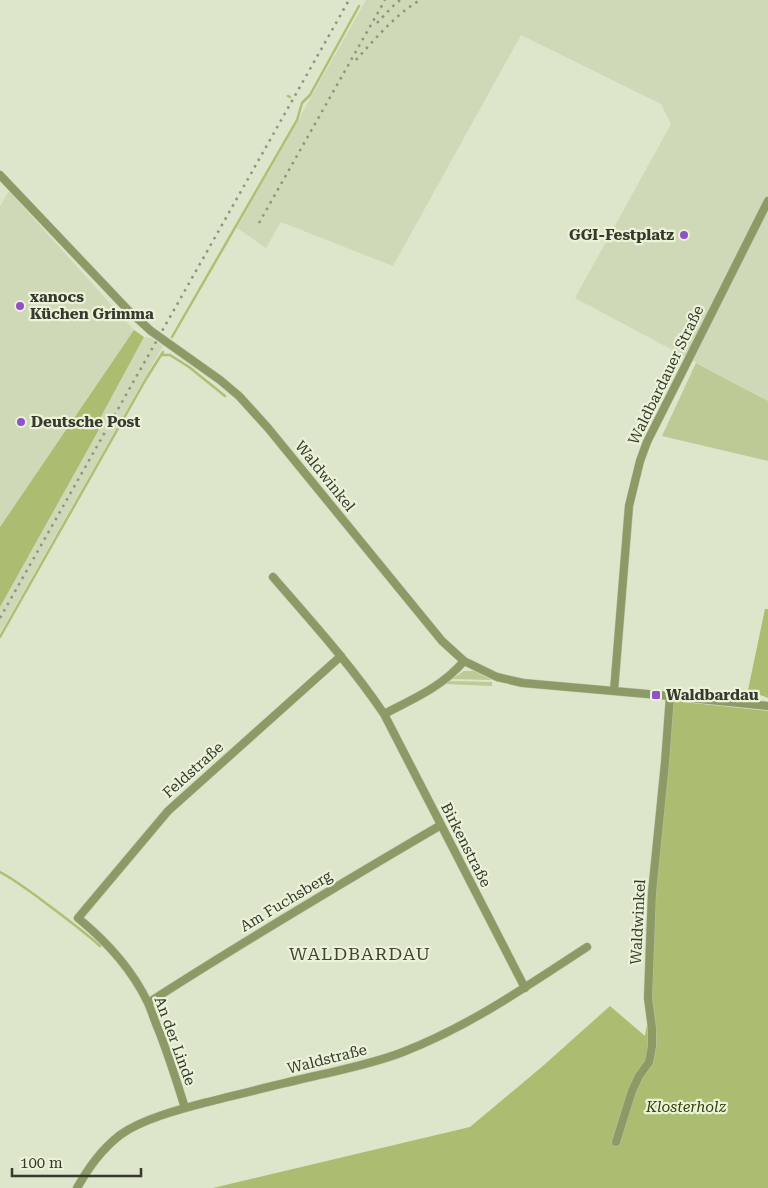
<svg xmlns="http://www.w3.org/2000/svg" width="768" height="1188" font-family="'Roboto Serif',serif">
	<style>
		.built { fill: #cfd9b7 }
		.green { fill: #bcca95 }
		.forest { fill: #aabd71 }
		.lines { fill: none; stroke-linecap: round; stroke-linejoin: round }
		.stream { stroke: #adc074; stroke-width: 2.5 }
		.street-casing { stroke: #bcc3ab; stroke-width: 9 }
		.street { stroke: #8c9a66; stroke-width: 8 }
		.rail { stroke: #8e9480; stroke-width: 2.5; stroke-dasharray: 2.5 5; stroke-linecap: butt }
		.poi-dot { fill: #8f52c8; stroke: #eaf2d7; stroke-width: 2 }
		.labels { text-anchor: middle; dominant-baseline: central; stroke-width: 4.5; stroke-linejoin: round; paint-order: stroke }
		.poi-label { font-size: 15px; font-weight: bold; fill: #36392e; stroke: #eaf2d7; text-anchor: start }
		.street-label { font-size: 15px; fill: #36392e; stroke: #eaf2d7 }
		.park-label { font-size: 15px; font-style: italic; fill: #364105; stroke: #eaf2d7 }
		.quarter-label { font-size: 18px; letter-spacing: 1px; fill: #3f452e; stroke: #eaf2d7 }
	</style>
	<rect width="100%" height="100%" fill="#dde5ca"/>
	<path class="built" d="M 366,0 L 768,0 L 768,401 L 575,298 L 671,124 L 661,104 L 521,35 L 393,266 L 281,222 L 266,248 L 237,228 Z
		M 9,191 L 134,330 L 0,527 L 0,206 Z
		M 144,337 L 151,338 L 163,346 L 159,353 L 0,633 L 0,607 L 101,426 L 97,422 Z"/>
	<path class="green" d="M 696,363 L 768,401 L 768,461 L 662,436 Z
		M 464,671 L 474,671 L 492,680 L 452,679 Z
		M 449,681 L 492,682 L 492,686 L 446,684 Z"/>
	<path class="forest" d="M 134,330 L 144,337 L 98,422 L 101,426 L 0,607 L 0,527 Z
		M 765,609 L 768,609 L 768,698 L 748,690 Z
		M 673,701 L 768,711 L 768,1188 L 213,1188 L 470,1127 L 544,1065 L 610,1006 L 645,1036 L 651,1001 L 650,948 Z"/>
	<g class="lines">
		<path class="stream" d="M 288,96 L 290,97
			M 172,337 L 297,120 L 302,103 L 310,95 L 359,6
			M 161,355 L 170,355 L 189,367 L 225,396
			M 0,637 L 146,379 L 163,352
			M 0,872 C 14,879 26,889 39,898 C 60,914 81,929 100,946"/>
		<g class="street-casing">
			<path id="street" d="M 0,175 L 128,310 L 151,331 L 220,380 L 239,396 L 268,428 L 442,641 L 464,661 L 497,677 L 523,683 L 670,696 L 768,706
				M 273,577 C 312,622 351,665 384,714 L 525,988
				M 614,691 L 629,506 L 640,461 L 647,442 L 768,201
				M 384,714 C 413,699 442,687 464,661
				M 148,1003 C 244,941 342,883 441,825
				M 185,1108 C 177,1082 169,1057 159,1031 C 155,1022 152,1012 148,1003 C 132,969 106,941 78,918 L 168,811 L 341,656
				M 616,1142 L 632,1091 L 639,1076 L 649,1062 L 652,1046 L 652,1028 L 648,998 L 652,893 L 665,763 L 670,696
				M 77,1188 C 89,1167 101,1150 120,1135 C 142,1119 181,1109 208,1102 C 244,1093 279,1084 315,1076 C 345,1069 375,1063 403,1052 C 470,1026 527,986 587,947"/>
		</g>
		<use href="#street" class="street"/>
		<path class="rail" d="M 377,23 L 392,7 L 400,0
			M 356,60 C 376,38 395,15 420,0
			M 259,223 L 385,0
			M 0,618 L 349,0"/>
	</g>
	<g class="poi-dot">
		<circle cx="684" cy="235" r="5"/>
		<circle cx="20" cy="306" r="5"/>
		<circle cx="21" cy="422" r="5"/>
		<rect x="651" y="690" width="10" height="10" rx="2.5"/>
	</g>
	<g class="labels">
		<g class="poi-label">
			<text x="674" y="235" text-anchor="end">GGI-Festplatz</text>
			<text x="30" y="297">xanocs<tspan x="30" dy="17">Küchen Grimma</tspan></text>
			<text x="31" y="422">Deutsche Post</text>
			<text x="666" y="695">Waldbardau</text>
		</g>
		<g class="street-label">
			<text transform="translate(666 375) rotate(-64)">Waldbardauer Straße</text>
			<text transform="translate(325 476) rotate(51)">Waldwinkel</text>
			<text transform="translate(193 770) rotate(-42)">Feldstraße</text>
			<text transform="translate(466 845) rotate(63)">Birkenstraße</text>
			<text transform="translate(286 901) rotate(-31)">Am Fuchsberg</text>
			<text transform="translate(638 922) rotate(-87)">Waldwinkel</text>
			<text transform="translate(175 1041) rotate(70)">An der Linde</text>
			<text transform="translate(327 1059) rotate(-14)">Waldstraße</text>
		</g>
		<g class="park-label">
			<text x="686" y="1107">Klosterholz</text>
		</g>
		<g class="quarter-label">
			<text x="360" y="953">WALDBARDAU</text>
		</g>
	</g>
	<path d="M12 1168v8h129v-8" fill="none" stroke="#36392e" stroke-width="2.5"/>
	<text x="20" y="1168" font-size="15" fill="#36392e" stroke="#eaf2d7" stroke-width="4" paint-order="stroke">100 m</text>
</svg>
